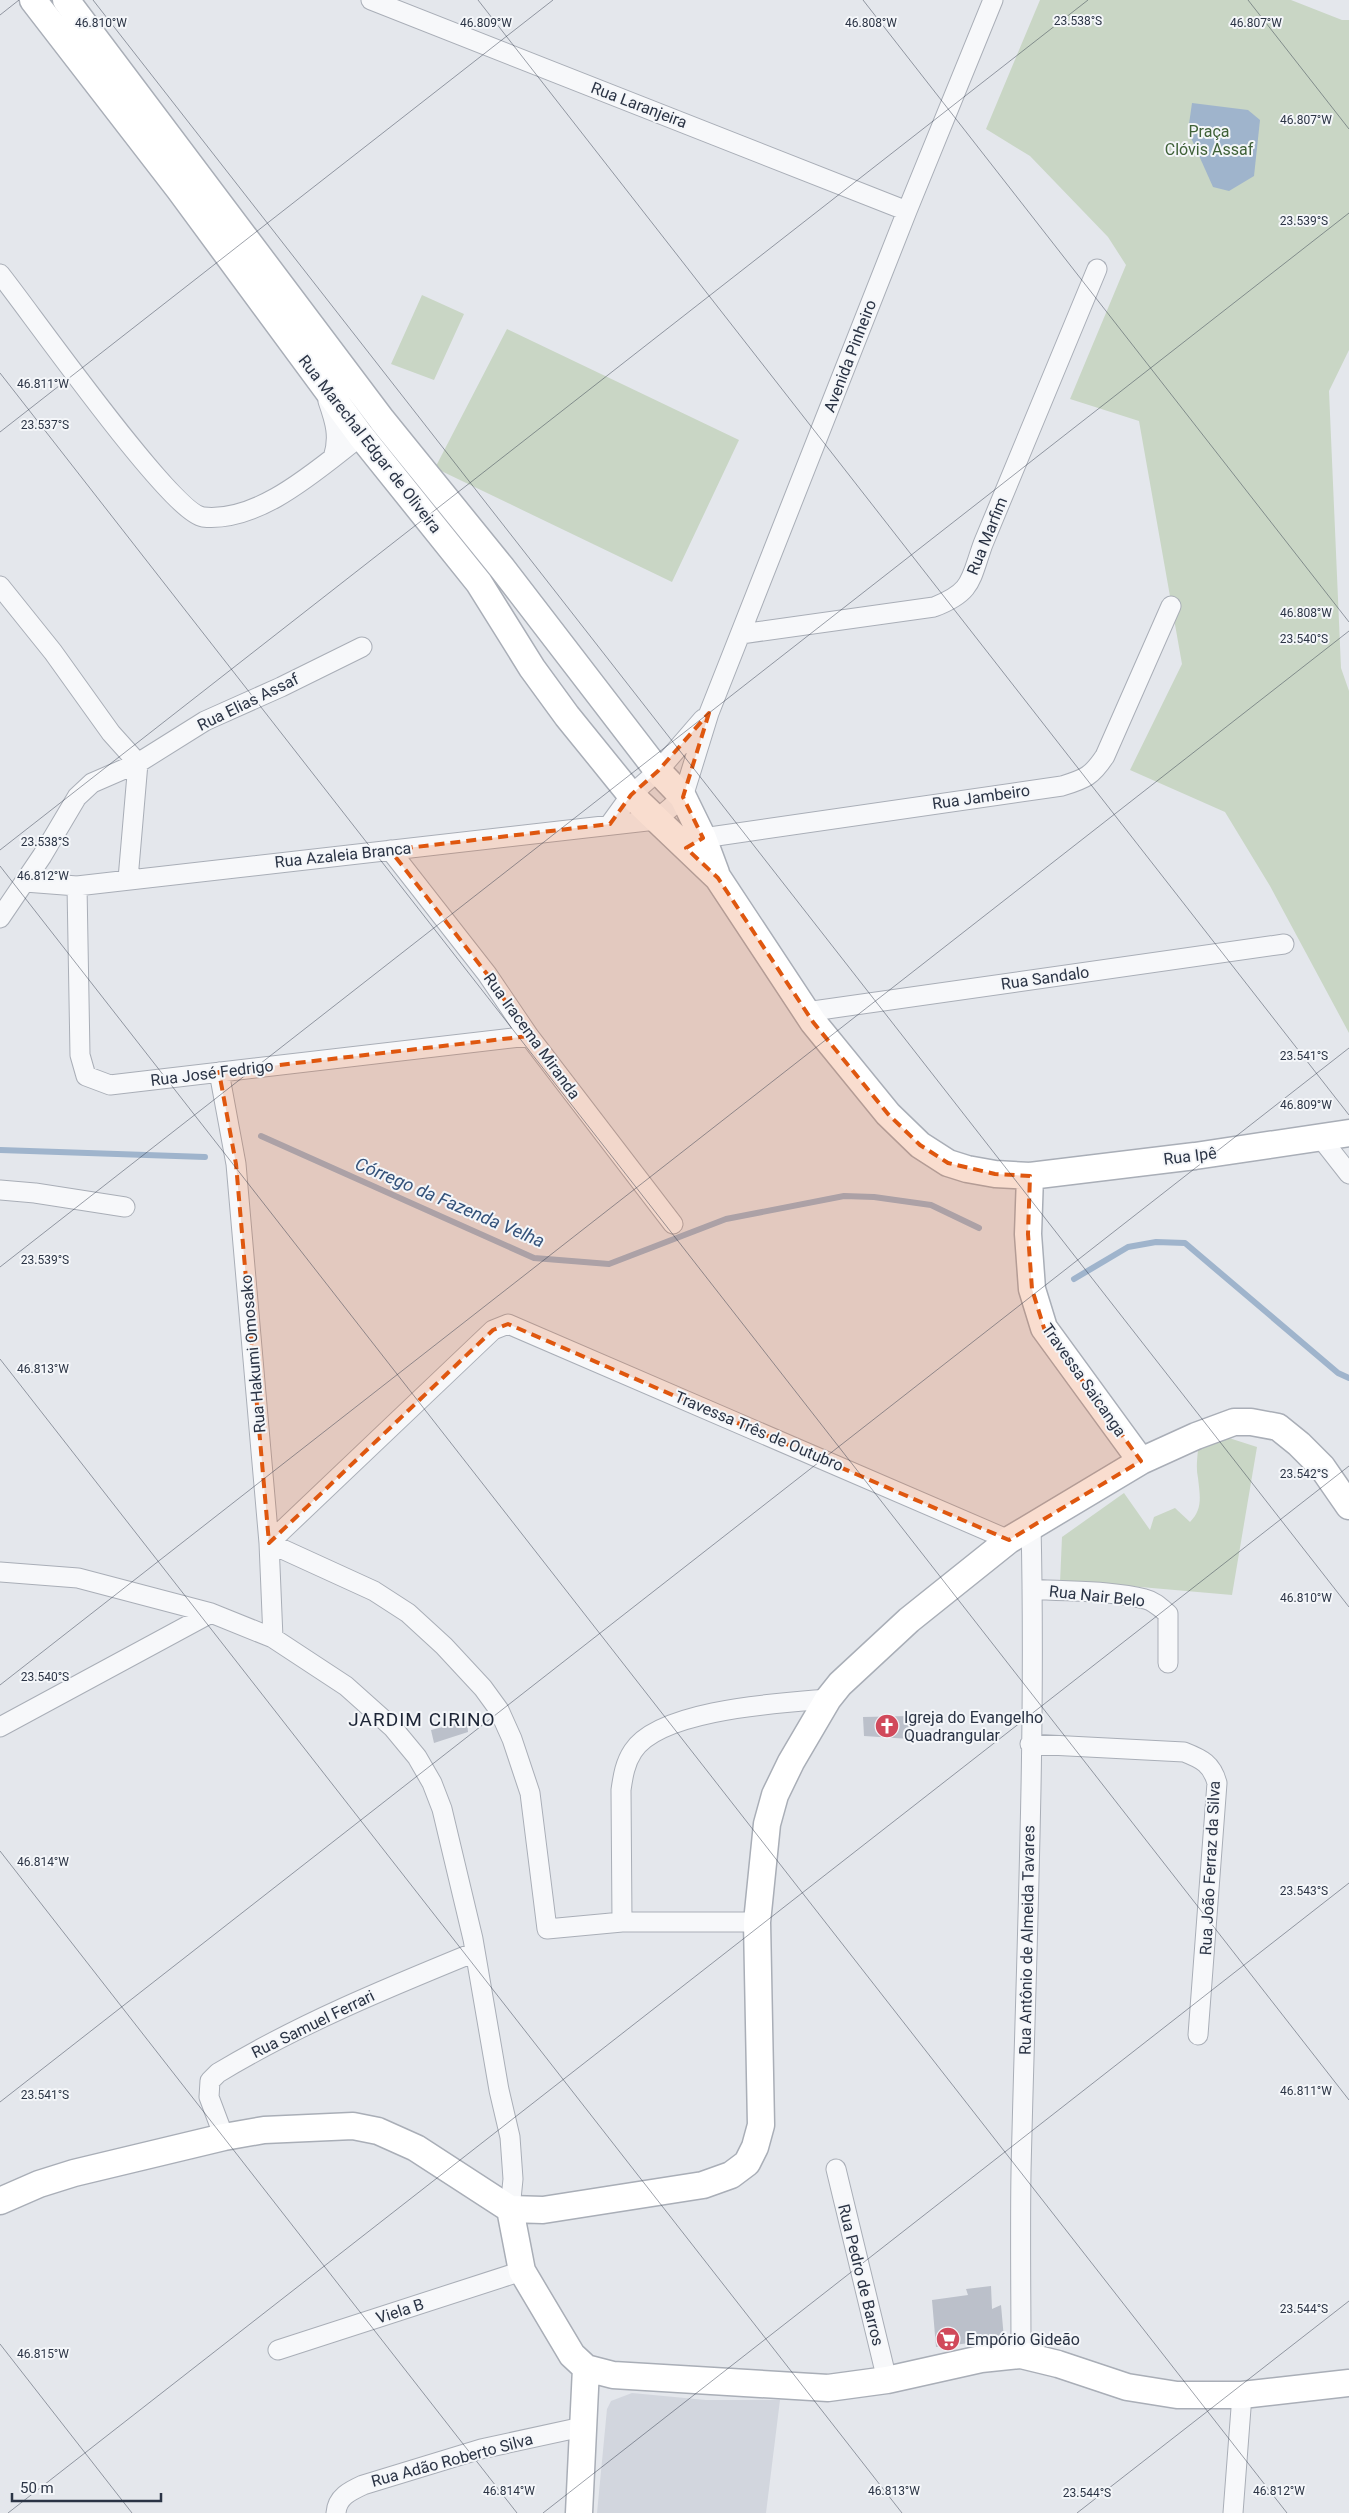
<svg xmlns="http://www.w3.org/2000/svg" width="1349" height="2513" font-family="Roboto,sans-serif">
	<style>
		.built { fill: #d2d6de }
		.green { fill: #c9d6c5 }
		.water { fill: #9fb4cc }
		.lines { fill: none; stroke-linecap: round; stroke-linejoin: round }
		.stream { stroke: #9fb4cc; stroke-width: 6 }
		.building { fill: #bbc0ca }
		.street-casing { stroke: #a9aeb7; stroke-width: 21 }
		.secondary-casing { stroke: #a9aeb7; stroke-width: 29 }
		.street { stroke: #f7f8fa; stroke-width: 19 }
		.secondary { stroke: #fff; stroke-width: 26 }
		.marked { fill: #df570f; fill-opacity: 0.2; stroke: #df570f; stroke-width: 4; stroke-dasharray: 10 6; stroke-linejoin: round }
		.ticks { fill: none; stroke: #2b3445; stroke-width: 1; stroke-opacity: 0.45 }
		.labels { text-anchor: middle; dominant-baseline: central; stroke-width: 4; stroke-linejoin: round; paint-order: stroke }
		.street-label { font-size: 16px; fill: #2b3445; stroke: #f4f6f9 }
		.park-label { font-size: 16px; fill: #3f6138; stroke: #f4f6f9 }
		.poi-label { font-size: 16px; fill: #2b3445; stroke: #f4f6f9; text-anchor: start }
		.water-label { font-size: 18px; font-style: italic; fill: #34527a; stroke: #f4f6f9 }
		.quarter-label { font-size: 19px; letter-spacing: 1px; fill: #1d2536; stroke: #f4f6f9 }
		.ticks-label { font-size: 12px; text-anchor: middle; fill: #2b3445; stroke: #f4f6f9; stroke-width: 4; stroke-linejoin: round; paint-order: stroke }
	</style>
	<rect width="100%" height="100%" fill="#e4e7ec"/>
	<path class="built" d="M 632,2393 L 706,2400 L 780,2400 L 766,2513 L 597,2513 L 607,2409 L 611,2401 Z"/>
	<path class="green" d="M 1040,0 L 1291,0 L 1342,20 L 1349,20 L 1349,350 L 1329,391 L 1341,668 L 1349,691 L 1349,1033 L 1270,886 L 1225,812 L 1130,770 L 1182,664 L 1139,421 L 1070,399 L 1126,265 L 1108,237 L 1030,156 L 986,129 Z
		M 422,295 L 464,314 L 434,380 L 391,364 Z
		M 507,329 L 739,440 L 672,582 L 435,468 Z
		M 1229,1438 L 1257,1447 L 1232,1595 L 1106,1584 L 1060,1583 L 1062,1537 L 1124,1493 L 1150,1530 L 1154,1517 L 1175,1508 L 1190,1522 C 1203,1509 1200,1496 1198,1478 C 1196,1469 1197,1460 1198,1450 Z"/>
	<path class="water" d="M 1192,103 L 1248,110 L 1260,120 L 1254,176 L 1229,191 L 1213,187 L 1188,131 Z"/>
	<g class="lines">
		<path class="stream" d="M 261,1136 L 534,1258 L 609,1264 L 726,1219 L 844,1196 L 874,1197 L 931,1205 L 979,1228
			M 0,1150 L 205,1157
			M 1074,1279 L 1128,1247 L 1156,1242 L 1185,1243 L 1338,1373 L 1349,1378"/>
	</g>
	<path class="building" d="M 909,1716 L 910,1739 L 864,1736 L 863,1717 Z
		M 467,1721 L 468,1732 L 434,1743 L 431,1730 Z
		M 991,2286 L 992,2309 L 1001,2305 L 1004,2339 L 936,2347 L 932,2300 L 968,2295 L 966,2289 Z"/>
	<g class="lines">
		<g class="street-casing">
			<path id="street" d="M 371,0 L 907,211
				M 0,274 C 29,310 171,513 203,517 C 260,523 319,468 361,436
				M 328,401 C 335,421 340,437 333,458
				M 0,586 L 53,652 L 111,733 L 138,763 L 128,879
				M 741,634 L 934,607 C 973,592 970,580 983,544 L 1097,269
				M 610,824 L 631,795 L 658,771 L 703,719
				M 692,844 L 703,838 L 1062,786 C 1085,779 1092,776 1105,756 L 1171,606
				M 390,850 L 487,974 L 529,1036 L 673,1224
				M 25,882 L 77,886 L 656,820 L 683,797 L 709,713 L 907,211 L 993,0
				M 77,886 L 80,1055 L 86,1076 L 110,1085 L 529,1036
				M 0,918 L 42,856 L 77,797 L 92,783 L 138,763 L 205,721 L 281,687 L 362,647
				M 806,1012 L 1284,944
				M 219,1072 L 236,1164 L 269,1543 L 273,1638
				M 1320,1137 L 1349,1174
				M 0,1190 L 35,1193 L 125,1207
				M 0,1572 L 78,1578 L 211,1613 L 273,1638 L 346,1686 L 393,1728 L 417,1757 L 432,1783 L 442,1809 L 473,1939 L 499,2090 L 510,2137 L 513,2179 L 510,2209
				M 1032,1589 C 1069,1592 1109,1590 1145,1599 C 1154,1601 1161,1608 1168,1614 L 1168,1663
				M 0,1727 L 211,1613
				M 1030,1744 L 1184,1752 C 1202,1759 1212,1764 1217,1783 L 1198,2035
				M 622,1922 L 621,1790 C 623,1776 625,1763 633,1751 C 660,1709 782,1703 828,1699
				M 757,1922 L 622,1922 L 547,1929 L 530,1793 L 512,1739 L 499,1710 L 483,1688 L 444,1646 L 408,1613 L 374,1591 L 269,1543 L 493,1330 L 508,1324 L 1009,1540
				M 224,2137 L 209,2097 L 210,2081 L 218,2073 C 299,2024 387,1988 475,1952
				M 836,2169 L 887,2380
				M 278,2350 L 522,2271
				M 1021,2355 C 1021,2294 1020,2233 1021,2172 C 1026,1956 1036,1741 1031,1525
				M 336,2513 C 337,2497 350,2491 363,2485 L 481,2449 L 582,2427
				M 1233,2513 L 1242,2395"/>
		</g>
		<g class="secondary-casing">
			<path id="secondary" d="M 33,0 L 179,189 L 361,436 L 479,583 L 532,668 L 567,716 L 631,795 L 718,878 L 813,1022 L 888,1114 L 920,1145 L 948,1163 L 967,1169 L 995,1174 L 1030,1176 L 1195,1156 L 1349,1133
				M 66,0 L 382,420 L 502,568 L 658,771 L 683,797 L 703,838 L 716,873
				M 1030,1176 L 1028,1234 L 1032,1289 L 1044,1328 L 1141,1461
				M 0,2201 L 39,2184 L 74,2173 L 224,2137 L 264,2130 L 353,2126 L 378,2131 L 416,2148 L 510,2209 L 543,2210 L 703,2185 L 731,2175 L 747,2163 L 755,2147 L 761,2125 L 757,1922 L 767,1824 L 775,1795 L 791,1762 L 828,1699 L 840,1684 L 909,1620 L 1009,1540 L 1141,1461 L 1196,1436 L 1234,1422 L 1251,1422 L 1278,1427 L 1299,1444 L 1322,1467 L 1349,1506
				M 510,2209 L 522,2271 L 572,2355 L 586,2368 L 613,2375 L 828,2388 L 887,2380 L 981,2359 L 1021,2355 L 1058,2364 L 1127,2387 L 1177,2395 L 1242,2395 L 1349,2383
				M 579,2513 L 586,2368"/>
		</g>
		<use href="#street" class="street"/>
		<use href="#secondary" class="secondary"/>
	</g>
	<path class="marked" d="M 709,713 L 683,797 L 703,838 L 686,848 L 718,878 L 813,1022 L 888,1114 L 920,1145 L 948,1163 L 995,1174 L 1030,1176 L 1028,1234 L 1032,1289 L 1044,1328 L 1141,1461 L 1009,1540 L 508,1324 L 493,1330 L 269,1543 L 236,1164 L 219,1072 L 529,1036 L 487,974 L 390,850 L 610,824 L 631,795 L 658,771 Z"/>
	<path class="ticks" d="M 93,0 L 1349,1607M 478,0 L 1349,1115M 863,0 L 1349,622M 1248,0 L 1349,129M 0,15 L 19,0M 0,373 L 1349,2100M 0,432 L 553,0M 0,850 L 1088,0M 0,866 L 1287,2513M 0,1267 L 1349,213M 0,1359 L 902,2513M 0,1685 L 1349,631M 0,1851 L 517,2513M 0,2102 L 1349,1048M 0,2344 L 132,2513M 8,2513 L 1349,1466M 543,2513 L 1349,1883M 1077,2513 L 1349,2301"/>
	<defs>
		<g id="church-disc" transform="scale(1.25)"><circle r="9.5" fill="#d1495b" stroke="#f4f6f9"/><path d="M-1.2-6h2.4v3.5h3.3v2.4h-3.3V6h-2.4V-.1h-3.3v-2.4h3.3Z" fill="#fff"/></g>
		<g id="supermarket-disc" transform="scale(1.25)"><circle r="9.5" fill="#d1495b" stroke="#f4f6f9"/><path d="M-6-5.5h2.5l.6 2H6L4.5 2H-2.5L-4.4-4H-6ZM-1.5 3.2a1.3 1.3 0 1 0 .1 0ZM3 3.2a1.3 1.3 0 1 0 .1 0Z" fill="#fff"/></g>
	</defs>
	<g fill-rule="evenodd">
		<use href="#church-disc" x="887" y="1726"/>
		<use href="#supermarket-disc" x="948" y="2339"/>
	</g>
	<g class="labels">
		<g class="street-label">
			<text transform="translate(639 105) rotate(21)">Rua Laranjeira</text>
			<text transform="translate(850 356) rotate(-69)">Avenida Pinheiro</text>
			<text transform="translate(370 444) rotate(52)">Rua Marechal Edgar de Oliveira</text>
			<text transform="translate(987 536) rotate(-68)">Rua Marfim</text>
			<text transform="translate(248 702) rotate(-26)">Rua Elias Assaf</text>
			<text transform="translate(981 797) rotate(-8)">Rua Jambeiro</text>
			<text transform="translate(343 855) rotate(-6)">Rua Azaleia Branca</text>
			<text transform="translate(1045 978) rotate(-8)">Rua Sandalo</text>
			<text transform="translate(532 1036) rotate(54)">Rua Iracema Miranda</text>
			<text transform="translate(212 1073) rotate(-7)">Rua José Fedrigo</text>
			<text transform="translate(1190 1156) rotate(-7)">Rua Ipê</text>
			<text transform="translate(253 1354) rotate(-95)">Rua Hakumi Omosako</text>
			<text transform="translate(1084 1380) rotate(55)">Travessa Saicanga</text>
			<text transform="translate(759 1431) rotate(23)">Travessa Três de Outubro</text>
			<text transform="translate(1097 1596) rotate(6)">Rua Nair Belo</text>
			<text transform="translate(1210 1868) rotate(-87)">Rua João Ferraz da Silva</text>
			<text transform="translate(1027 1940) rotate(-89)">Rua Antônio de Almeida Tavares</text>
			<text transform="translate(313 2024) rotate(-26)">Rua Samuel Ferrari</text>
			<text transform="translate(861 2275) rotate(76)">Rua Pedro de Barros</text>
			<text transform="translate(400 2311) rotate(-18)">Viela B</text>
			<text transform="translate(452 2460) rotate(-15)">Rua Adão Roberto Silva</text>
		</g>
		<g class="park-label">
			<text x="1209" y="131">Praça<tspan x="1209" dy="18">Clóvis Assaf</tspan></text>
		</g>
		<g class="poi-label">
			<text x="904" y="1717">Igreja do Evangelho<tspan x="904" dy="18">Quadrangular</tspan></text>
			<text x="966" y="2339">Empório Gideão</text>
		</g>
		<g class="water-label">
			<text transform="translate(450 1202) rotate(23)">Córrego da Fazenda Velha</text>
		</g>
		<g class="quarter-label">
			<text x="422" y="1719">JARDIM CIRINO</text>
		</g>
	</g>
	<g class="ticks-label">
		<text x="1078" y="25">23.538°S</text>
		<text x="101" y="27">46.810°W</text>
		<text x="486" y="27">46.809°W</text>
		<text x="871" y="27">46.808°W</text>
		<text x="1256" y="27">46.807°W</text>
		<text x="1306" y="124">46.807°W</text>
		<text x="1304" y="225">23.539°S</text>
		<text x="43" y="388">46.811°W</text>
		<text x="45" y="429">23.537°S</text>
		<text x="1306" y="617">46.808°W</text>
		<text x="1304" y="643">23.540°S</text>
		<text x="45" y="846">23.538°S</text>
		<text x="43" y="880">46.812°W</text>
		<text x="1304" y="1060">23.541°S</text>
		<text x="1306" y="1109">46.809°W</text>
		<text x="45" y="1264">23.539°S</text>
		<text x="43" y="1373">46.813°W</text>
		<text x="1304" y="1478">23.542°S</text>
		<text x="1306" y="1602">46.810°W</text>
		<text x="45" y="1681">23.540°S</text>
		<text x="43" y="1866">46.814°W</text>
		<text x="1304" y="1895">23.543°S</text>
		<text x="1306" y="2095">46.811°W</text>
		<text x="45" y="2099">23.541°S</text>
		<text x="1304" y="2313">23.544°S</text>
		<text x="43" y="2358">46.815°W</text>
		<text x="509" y="2495">46.814°W</text>
		<text x="894" y="2495">46.813°W</text>
		<text x="1279" y="2495">46.812°W</text>
		<text x="1087" y="2497">23.544°S</text>
	</g>
	<path d="M12 2493v8h149v-8" fill="none" stroke="#2b3445" stroke-width="2.5"/>
	<text x="20" y="2493" font-size="15" fill="#2b3445" stroke="#f4f6f9" stroke-width="4" paint-order="stroke">50 m</text>
</svg>
